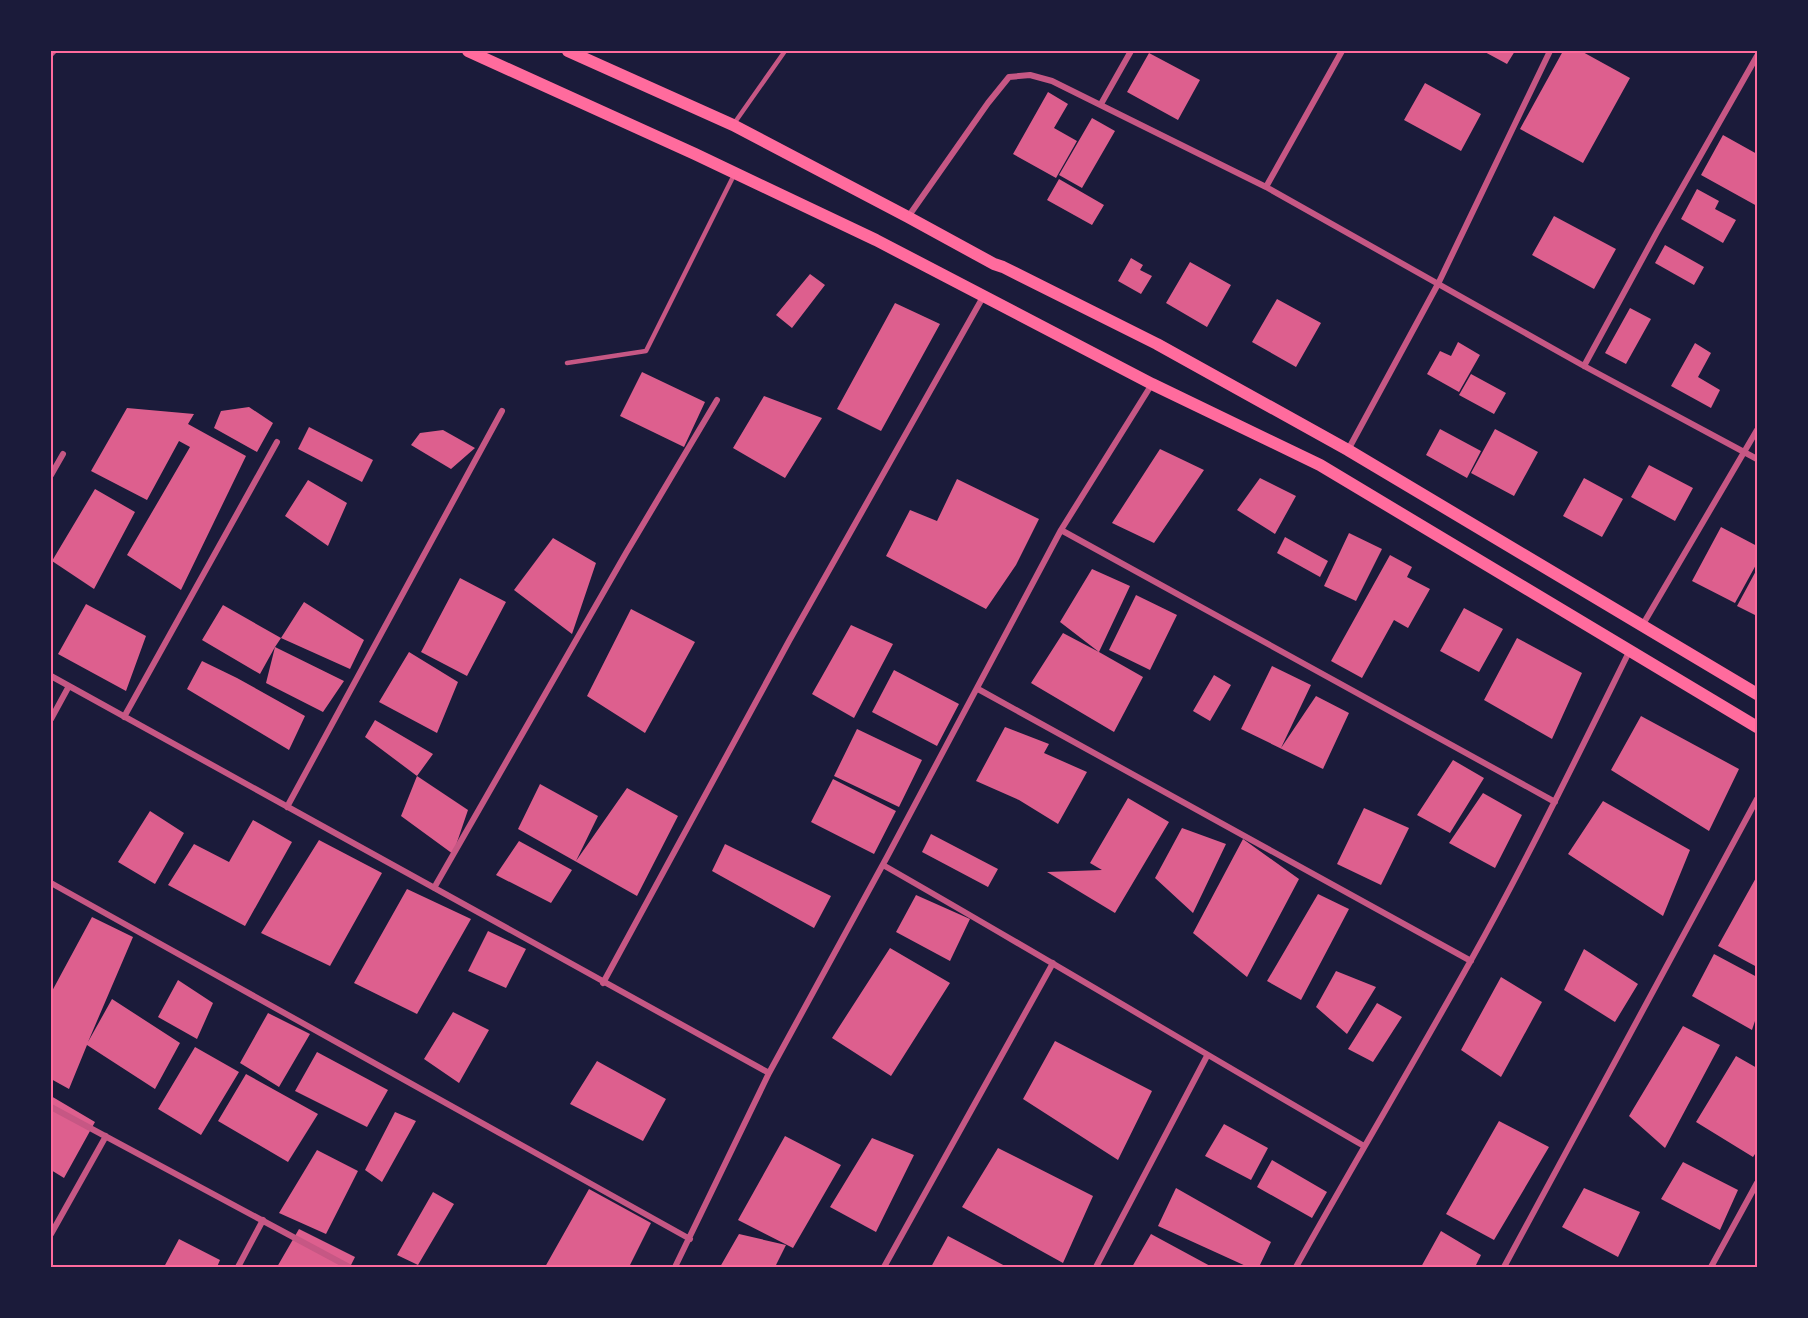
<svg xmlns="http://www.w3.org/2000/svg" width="1808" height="1318" font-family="Ubuntu,sans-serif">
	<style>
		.building { fill: #dd5f8e }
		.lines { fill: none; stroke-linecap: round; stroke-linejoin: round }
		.service { stroke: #c65784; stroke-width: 4.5 }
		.minor { stroke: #c65784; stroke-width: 6 }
		.secondary { stroke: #ff6b9d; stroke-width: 12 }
		.neatline { fill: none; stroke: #ff6b9d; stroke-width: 2 }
	</style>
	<rect width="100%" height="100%" fill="#1b1b3a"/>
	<path class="building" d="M 1483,51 L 1515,51 L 1507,64 Z
		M 1563,51 L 1581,51 L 1630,78 L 1583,163 L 1520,129 Z
		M 1149,53 L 1200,80 L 1178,120 L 1127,92 Z
		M 1425,83 L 1481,114 L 1461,151 L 1404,120 Z
		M 1048,92 L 1068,104 L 1054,128 L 1077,141 L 1056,178 L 1013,154 Z
		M 1092,118 L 1115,131 L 1082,188 L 1059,175 Z
		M 1723,135 L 1757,154 L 1757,206 L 1701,175 Z
		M 1059,179 L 1104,205 L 1092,225 L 1047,200 Z
		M 1697,189 L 1719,201 L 1715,209 L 1736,220 L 1723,243 L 1681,219 Z
		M 1554,216 L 1616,249 L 1594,289 L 1532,255 Z
		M 1665,245 L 1704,267 L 1694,285 L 1655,263 Z
		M 1131,258 L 1143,265 L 1140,270 L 1152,276 L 1141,294 L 1118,281 Z
		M 1190,262 L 1231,285 L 1207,327 L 1166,303 Z
		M 810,274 L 825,285 L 792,328 L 776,315 Z
		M 1277,299 L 1321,323 L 1296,367 L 1252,342 Z
		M 895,303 L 940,324 L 881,431 L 837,409 Z
		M 1630,308 L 1651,319 L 1626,364 L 1605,353 Z
		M 1458,342 L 1480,355 L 1459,392 L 1427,374 L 1440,351 L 1451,356 Z
		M 1695,343 L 1711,353 L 1698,377 L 1720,390 L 1711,408 L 1671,386 Z
		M 642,372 L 705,402 L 684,447 L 620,416 Z
		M 1471,374 L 1506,393 L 1494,414 L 1459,395 Z
		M 764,396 L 822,418 L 785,478 L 733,448 Z
		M 249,407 L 273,423 L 257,452 L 214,428 L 221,411 Z
		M 127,408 L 194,414 L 188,424 L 246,456 L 181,590 L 127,555 L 190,447 L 179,441 L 147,500 L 91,471 Z
		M 309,427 L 373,460 L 362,482 L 298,449 Z
		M 1440,429 L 1481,451 L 1467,478 L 1426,455 Z
		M 1495,429 L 1538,452 L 1514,496 L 1471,473 Z
		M 443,430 L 475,448 L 451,469 L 411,445 L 420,433 Z
		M 1160,449 L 1204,470 L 1154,543 L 1112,523 Z
		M 1649,465 L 1693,488 L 1675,521 L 1631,497 Z
		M 1260,478 L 1296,496 L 1275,534 L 1237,510 Z
		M 1584,478 L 1623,499 L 1602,537 L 1563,516 Z
		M 957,479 L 1039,519 L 1016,565 L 986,609 L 886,556 L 910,510 L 937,521 Z
		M 308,480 L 347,503 L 328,546 L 285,516 Z
		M 95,489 L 135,512 L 94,589 L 52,561 Z
		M 1721,527 L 1757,546 L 1757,563 L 1735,603 L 1692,581 Z
		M 1349,533 L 1382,549 L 1356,601 L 1324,586 Z
		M 1285,537 L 1328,561 L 1320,577 L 1277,553 Z
		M 553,538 L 596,563 L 572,634 L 514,590 Z
		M 1390,555 L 1412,567 L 1407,577 L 1430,589 L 1408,628 L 1394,620 L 1362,678 L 1331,661 Z
		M 1092,569 L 1130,586 L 1099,652 L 1143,677 L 1114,732 L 1031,683 L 1063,633 L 1099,652 L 1060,622 Z
		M 1757,569 L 1757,616 L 1737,606 Z
		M 460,578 L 506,602 L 467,676 L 421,652 Z
		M 1136,595 L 1177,615 L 1150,670 L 1109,650 Z
		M 304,602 L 364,640 L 350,669 L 281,638 Z
		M 86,604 L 146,636 L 126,691 L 58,654 Z
		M 223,605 L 281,638 L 275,647 L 344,681 L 323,712 L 266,683 L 275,647 L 260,674 L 202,640 Z
		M 1464,608 L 1503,629 L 1479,672 L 1440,651 Z
		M 631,609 L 695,642 L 645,733 L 587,696 Z
		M 851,625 L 893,644 L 854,718 L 812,694 Z
		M 1517,638 L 1582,673 L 1552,739 L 1484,700 Z
		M 409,652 L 458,682 L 437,733 L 379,702 Z
		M 202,661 L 237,678 L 305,716 L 289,750 L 187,689 Z
		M 1272,666 L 1311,685 L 1281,748 L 1316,696 L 1349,713 L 1323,769 L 1241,729 Z
		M 894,670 L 959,704 L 937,746 L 872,712 Z
		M 1214,675 L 1231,685 L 1210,721 L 1193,711 Z
		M 1641,716 L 1739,769 L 1709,831 L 1611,770 Z
		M 375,720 L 433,754 L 417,776 L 365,737 Z
		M 1005,727 L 1049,744 L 1044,753 L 1087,772 L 1058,824 L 1019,800 L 976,781 Z
		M 857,729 L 922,760 L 899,807 L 834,776 Z
		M 1453,760 L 1484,778 L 1450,833 L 1417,815 Z
		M 417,776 L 468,810 L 453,854 L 401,816 Z
		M 833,779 L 896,811 L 874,854 L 811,822 Z
		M 540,784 L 598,816 L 576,861 L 627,788 L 678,816 L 637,896 L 518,829 Z
		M 1483,793 L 1522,815 L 1495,868 L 1449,843 Z
		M 1128,798 L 1169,822 L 1115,913 L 1047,872 L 1102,870 L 1090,863 Z
		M 1603,801 L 1690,850 L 1663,916 L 1568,854 Z
		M 1364,808 L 1409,828 L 1381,885 L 1337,864 Z
		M 150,811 L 184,833 L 155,884 L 118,862 Z
		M 253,820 L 292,842 L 245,926 L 168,885 L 194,844 L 229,862 Z
		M 1182,828 L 1226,844 L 1193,913 L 1155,878 Z
		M 931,834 L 998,869 L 988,887 L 922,852 Z
		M 1243,839 L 1299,879 L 1247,977 L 1193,933 Z
		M 319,840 L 382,873 L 330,966 L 261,933 Z
		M 519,841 L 572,870 L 551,903 L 496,875 Z
		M 725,844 L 831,896 L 814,928 L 712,871 Z
		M 1757,876 L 1757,967 L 1718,946 Z
		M 407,889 L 471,919 L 417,1014 L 354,983 Z
		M 1318,894 L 1349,909 L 1301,1000 L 1267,981 Z
		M 916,895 L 970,919 L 950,961 L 896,932 Z
		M 92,917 L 133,937 L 88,1042 L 112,999 L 180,1043 L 155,1089 L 87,1045 L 69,1089 L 51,1079 L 51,993 Z
		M 488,931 L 526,949 L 506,988 L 468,971 Z
		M 890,948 L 950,983 L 891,1076 L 832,1038 Z
		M 1584,949 L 1638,984 L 1615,1022 L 1564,990 Z
		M 1714,954 L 1757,977 L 1757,1015 L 1752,1030 L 1692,996 Z
		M 1336,971 L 1376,987 L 1347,1034 L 1316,1007 Z
		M 1501,977 L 1542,1002 L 1501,1077 L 1461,1050 Z
		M 178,980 L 213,1003 L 197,1039 L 158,1017 Z
		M 1377,1003 L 1402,1017 L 1373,1062 L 1348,1049 Z
		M 453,1012 L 489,1030 L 459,1083 L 424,1059 Z
		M 268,1013 L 310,1034 L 279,1087 L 240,1063 Z
		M 1683,1026 L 1720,1045 L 1665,1148 L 1629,1116 Z
		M 1055,1041 L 1152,1091 L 1118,1160 L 1023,1099 Z
		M 195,1047 L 239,1072 L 201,1135 L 158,1109 Z
		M 317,1052 L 388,1090 L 367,1127 L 295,1091 Z
		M 1736,1056 L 1757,1068 L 1757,1151 L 1753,1157 L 1696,1122 Z
		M 597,1061 L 666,1099 L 643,1141 L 570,1104 Z
		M 246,1074 L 318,1114 L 288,1162 L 218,1121 Z
		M 51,1096 L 95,1122 L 64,1178 L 51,1170 Z
		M 395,1112 L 416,1121 L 382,1182 L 365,1170 Z
		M 1499,1121 L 1549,1147 L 1494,1240 L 1446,1214 Z
		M 1224,1124 L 1268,1148 L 1251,1180 L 1205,1156 Z
		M 785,1136 L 841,1165 L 793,1248 L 738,1220 Z
		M 872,1138 L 914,1155 L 876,1232 L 830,1207 Z
		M 998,1148 L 1093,1196 L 1063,1263 L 962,1207 Z
		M 317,1150 L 358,1171 L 326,1234 L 279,1213 Z
		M 1272,1160 L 1327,1192 L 1312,1218 L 1257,1187 Z
		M 1683,1162 L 1738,1190 L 1720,1230 L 1661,1199 Z
		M 1176,1188 L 1271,1242 L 1259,1267 L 1248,1267 L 1158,1226 Z
		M 1584,1188 L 1640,1212 L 1618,1257 L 1562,1227 Z
		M 589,1189 L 651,1223 L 629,1267 L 545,1267 Z
		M 433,1192 L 454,1204 L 418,1265 L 397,1255 Z
		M 299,1229 L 355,1257 L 350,1267 L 277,1267 Z
		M 1441,1231 L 1481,1255 L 1475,1267 L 1421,1267 Z
		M 739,1234 L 786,1245 L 775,1267 L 720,1267 Z
		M 1151,1234 L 1212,1267 L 1132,1267 Z
		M 948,1236 L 1007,1267 L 931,1267 Z
		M 179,1239 L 220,1260 L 217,1267 L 164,1267 Z"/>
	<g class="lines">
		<path class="service" d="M 51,55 L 55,51
			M 733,125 L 785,51
			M 567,363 L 646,351 L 734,175"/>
		<path class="minor" d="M 1101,104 L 1131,51
			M 1266,187 L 1342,51
			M 908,217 L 988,103 L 1009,77 L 1030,75 L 1052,81 L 1266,187 L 1584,366 L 1757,459
			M 1584,366 L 1657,232 L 1757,56
			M 1348,450 L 1438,284 L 1550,51
			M 51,475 L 63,454
			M 1061,530 L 1555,802
			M 1642,626 L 1757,430
			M 51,676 L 769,1073
			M 978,689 L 1471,961
			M 124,717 L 277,442
			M 51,719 L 69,686
			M 287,807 L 502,411
			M 883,865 C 1044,957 1203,1053 1364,1146
			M 51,883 L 690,1239
			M 434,888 L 626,553 L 717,400
			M 603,983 L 789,641 L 983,297
			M 51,1107 L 349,1267
			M 51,1234 L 106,1136
			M 238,1267 L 263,1220
			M 675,1267 L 769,1073 L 887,857 L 1061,530 L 1152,384
			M 884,1267 L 1053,963
			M 1096,1267 L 1207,1056
			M 1296,1267 C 1353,1165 1413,1064 1470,962 C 1527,860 1578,755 1630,650
			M 1504,1267 L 1757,799
			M 1711,1267 L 1757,1183"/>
		<path class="secondary" d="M 468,51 L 695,154 L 876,240 L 1152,384 L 1320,465 L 1757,727
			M 568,51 L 733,125 L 908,217 L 994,264 L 1003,267 L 1157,344 L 1348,450 L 1757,694"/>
	</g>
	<rect width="1808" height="1318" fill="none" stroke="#1b1b3a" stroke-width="105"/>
	<rect x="52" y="52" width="1704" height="1214" class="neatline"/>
</svg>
